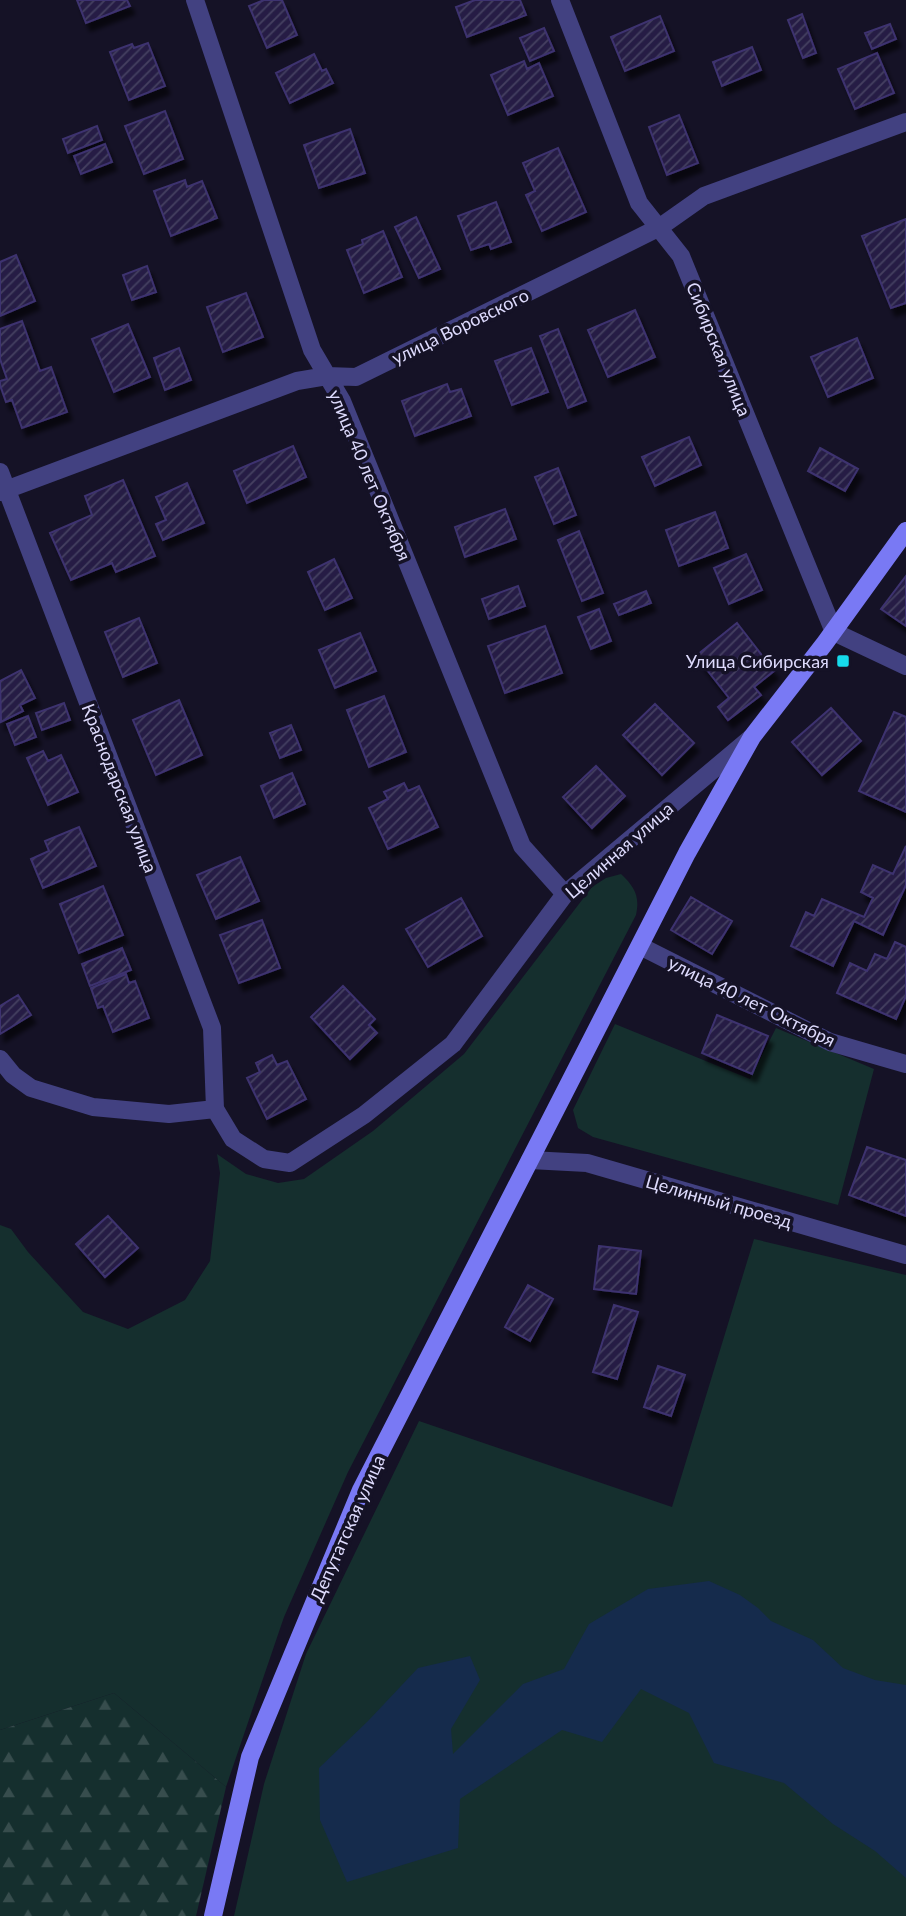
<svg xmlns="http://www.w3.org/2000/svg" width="906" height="1916" font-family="Lato,sans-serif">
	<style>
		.grass { fill: #152f2e }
		.forest { fill: url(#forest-firs) }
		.water { fill: #152b4c }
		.building { fill: url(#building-hatch); stroke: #3e336f; stroke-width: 2; filter: url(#shadow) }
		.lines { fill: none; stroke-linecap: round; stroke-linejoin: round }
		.street { stroke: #424181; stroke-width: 18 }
		.secondary { stroke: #7979f4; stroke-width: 18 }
		.poi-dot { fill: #16daeb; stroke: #151226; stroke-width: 2.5 }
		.labels { text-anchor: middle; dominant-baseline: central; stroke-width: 7; stroke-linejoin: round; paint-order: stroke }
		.street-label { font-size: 18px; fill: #dddafc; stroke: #151226 }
		.poi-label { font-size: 18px; fill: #dddafc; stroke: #151226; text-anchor: end }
	</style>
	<defs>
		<pattern id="forest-firs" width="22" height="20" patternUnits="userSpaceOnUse" patternTransform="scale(1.75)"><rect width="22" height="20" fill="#152f2e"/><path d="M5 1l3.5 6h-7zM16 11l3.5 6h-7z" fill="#374d4d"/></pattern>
		<pattern id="building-hatch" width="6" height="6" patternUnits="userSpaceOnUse" patternTransform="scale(1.75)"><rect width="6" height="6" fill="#261f45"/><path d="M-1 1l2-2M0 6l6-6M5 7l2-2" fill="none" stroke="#453f61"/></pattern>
		<filter id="shadow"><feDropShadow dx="4.5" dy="8" stdDeviation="2" flood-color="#0009"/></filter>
	</defs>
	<rect width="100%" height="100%" fill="#151226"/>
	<path class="grass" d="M 621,874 C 635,887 640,897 636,915 L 348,1472 L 284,1617 L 226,1787 L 114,1693 L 0,1730 L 0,1225 L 11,1229 L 28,1252 L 83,1312 L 128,1329 L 185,1300 L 210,1261 L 220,1173 L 217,1154 L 246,1174 L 278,1183 L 304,1179 L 373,1131 L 464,1054 L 592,887 L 606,878 Z
		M 615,1024 L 750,1079 L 776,1028 L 874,1069 L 838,1205 L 593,1137 L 578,1128 L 573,1110 Z
		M 754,1239 L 906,1275 L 906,1916 L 234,1916 L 264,1784 L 306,1654 L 419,1421 L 672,1507 Z"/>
	<path class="forest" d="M 114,1693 L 226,1787 L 196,1916 L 0,1916 L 0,1730 Z"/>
	<path class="water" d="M 709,1581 L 740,1595 L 758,1608 L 771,1621 L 813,1640 L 843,1668 L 875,1680 L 906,1685 L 906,1878 L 875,1851 L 833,1824 L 784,1783 L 714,1763 L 689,1713 L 641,1689 L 602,1742 L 562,1730 L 460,1799 L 458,1848 L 347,1882 L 320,1820 L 319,1768 L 368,1721 L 418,1668 L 470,1656 L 480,1680 L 451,1729 L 453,1754 L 523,1684 L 564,1669 L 589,1624 L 648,1589 Z"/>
	<path class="building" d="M 77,0 L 127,0 L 130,6 L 86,23 Z
		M 264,0 L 282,0 L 297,35 L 267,48 L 249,6 Z
		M 475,0 L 520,0 L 526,15 L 467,37 L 456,7 Z
		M 802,14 L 816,53 L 803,58 L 788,20 Z
		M 660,16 L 674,51 L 625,71 L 611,37 Z
		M 890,24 L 896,39 L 872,49 L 865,33 Z
		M 544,28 L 554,51 L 530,61 L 520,38 Z
		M 148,43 L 165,86 L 129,100 L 110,52 L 132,44 L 134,48 Z
		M 752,47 L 761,70 L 722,86 L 713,62 Z
		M 877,53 L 894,93 L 855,109 L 838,69 Z
		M 314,54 L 322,71 L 326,69 L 333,83 L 290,103 L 276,73 Z
		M 524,61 L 527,69 L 539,63 L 553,96 L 508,115 L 491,75 Z
		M 165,111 L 183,159 L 144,174 L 125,126 Z
		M 679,115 L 698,163 L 667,175 L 649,127 Z
		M 97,126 L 102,140 L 68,153 L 63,139 Z
		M 350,129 L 365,173 L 319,188 L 304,145 Z
		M 105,144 L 112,162 L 81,174 L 74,156 Z
		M 558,148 L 586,212 L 542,231 L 526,195 L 535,191 L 523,163 Z
		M 185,180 L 187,187 L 202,181 L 217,218 L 171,236 L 154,191 Z
		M 496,202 L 511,242 L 491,249 L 489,244 L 471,250 L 458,216 Z
		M 416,217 L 440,269 L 419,278 L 395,227 Z
		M 906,219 L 906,303 L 891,308 L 862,236 Z
		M 383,231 L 402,277 L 364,293 L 347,250 L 363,244 L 362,240 Z
		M 16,255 L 35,301 L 0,316 L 0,262 Z
		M 147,266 L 156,292 L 132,300 L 123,275 Z
		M 246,293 L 263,337 L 223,352 L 207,307 Z
		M 635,310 L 655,357 L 608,377 L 588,330 Z
		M 22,321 L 40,371 L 51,367 L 67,412 L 22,428 L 12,400 L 6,402 L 0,385 L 0,381 L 7,379 L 0,359 L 0,329 Z
		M 128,324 L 150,377 L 114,392 L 92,339 Z
		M 558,329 L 586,401 L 568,408 L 540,336 Z
		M 857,338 L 873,378 L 828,397 L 811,357 Z
		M 179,348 L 191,380 L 165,390 L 154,358 Z
		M 531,348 L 548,392 L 512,405 L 495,361 Z
		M 447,384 L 450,392 L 461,389 L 471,416 L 415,436 L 402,401 Z
		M 689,437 L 701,465 L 655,486 L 642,457 Z
		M 293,446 L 306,477 L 247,503 L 234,471 Z
		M 820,448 L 858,469 L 845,491 L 808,471 Z
		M 558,468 L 576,515 L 554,524 L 535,477 Z
		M 123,480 L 155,556 L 116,572 L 112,563 L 71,580 L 50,533 L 92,515 L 85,496 Z
		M 187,483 L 204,523 L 163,540 L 156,524 L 166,520 L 156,497 Z
		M 505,509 L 516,539 L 465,557 L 455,527 Z
		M 715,512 L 728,548 L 679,566 L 666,530 Z
		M 579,531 L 603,593 L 582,601 L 558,540 Z
		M 746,554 L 762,590 L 729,604 L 714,568 Z
		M 334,559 L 352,598 L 325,610 L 308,572 Z
		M 906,576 L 906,626 L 881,609 Z
		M 518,586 L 525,606 L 489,619 L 482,599 Z
		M 646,591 L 651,603 L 619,615 L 614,604 Z
		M 599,609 L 611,641 L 591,649 L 578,617 Z
		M 139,618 L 157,663 L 123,677 L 105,632 Z
		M 737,623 L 774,671 L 754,687 L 761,695 L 728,720 L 718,707 L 729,698 L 696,656 Z
		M 545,626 L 562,673 L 505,693 L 488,646 Z
		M 360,633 L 376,671 L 335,688 L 319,650 Z
		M 21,670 L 35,698 L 20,705 L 23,711 L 1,722 L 0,681 Z
		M 384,696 L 406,752 L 369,767 L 347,710 Z
		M 179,700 L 202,755 L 156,775 L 133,720 Z
		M 64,703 L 70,720 L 42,730 L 36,713 Z
		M 655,704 L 694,743 L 662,775 L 623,735 Z
		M 831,708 L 861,741 L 822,775 L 792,742 Z
		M 894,712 L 906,717 L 906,812 L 859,791 Z
		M 28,716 L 36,737 L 15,745 L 7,724 Z
		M 291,725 L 301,750 L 280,758 L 270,733 Z
		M 43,751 L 48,761 L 61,755 L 78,792 L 48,805 L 27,758 Z
		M 596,766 L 625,796 L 592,828 L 563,797 Z
		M 292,773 L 305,804 L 274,818 L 261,786 Z
		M 404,783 L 408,791 L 419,786 L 438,827 L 388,849 L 369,808 L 388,799 L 384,792 Z
		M 79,827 L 96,866 L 43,888 L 31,859 L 49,851 L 45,841 Z
		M 906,846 L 906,885 L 883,935 L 854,921 L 833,966 L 791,946 L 806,912 L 814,916 L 822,899 L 864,917 L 873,898 L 861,892 L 873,865 L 893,874 Z
		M 240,857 L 259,901 L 216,919 L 197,875 Z
		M 103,886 L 123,935 L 79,953 L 60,904 Z
		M 691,897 L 732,921 L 712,954 L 671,930 Z
		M 461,898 L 482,936 L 428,967 L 406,929 Z
		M 262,920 L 280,968 L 239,983 L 220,935 Z
		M 895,942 L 906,947 L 906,996 L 896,1019 L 837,993 L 850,963 L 867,971 L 875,954 L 887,959 Z
		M 122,948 L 131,970 L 90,986 L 82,964 Z
		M 126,974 L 129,983 L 135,981 L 149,1018 L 113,1032 L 103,1006 L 98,1008 L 91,988 Z
		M 343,986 L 375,1019 L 369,1025 L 377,1033 L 350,1059 L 311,1017 Z
		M 18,995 L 31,1015 L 0,1034 L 0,1006 Z
		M 717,1015 L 768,1036 L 752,1074 L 702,1053 Z
		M 272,1055 L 277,1065 L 287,1061 L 306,1099 L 267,1119 L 247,1078 L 260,1072 L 256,1063 Z
		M 867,1147 L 906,1160 L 906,1216 L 849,1195 Z
		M 108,1216 L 138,1248 L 105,1277 L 76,1244 Z
		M 599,1246 L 641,1251 L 636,1294 L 594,1289 Z
		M 528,1285 L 553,1299 L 530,1341 L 505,1327 Z
		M 614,1305 L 638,1312 L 617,1379 L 593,1372 Z
		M 658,1366 L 685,1375 L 671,1416 L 644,1407 Z"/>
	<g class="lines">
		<path class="street" d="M 195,0 L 312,350 L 342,401 L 522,846 L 565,894
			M 560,0 L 639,203 L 681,256 L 834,632 L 906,666
			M 0,472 L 212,1028 L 215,1109 L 233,1139 L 264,1159 L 290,1163 L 364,1115 L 453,1044 L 565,894 L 751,738
			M 0,492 L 297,381 L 327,376 L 356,377 L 630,242 L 660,227 L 704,196 L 906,122
			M 640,946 L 830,1042 L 906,1064
			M 0,1059 L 13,1075 L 31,1088 L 93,1107 L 169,1114 L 215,1109
			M 530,1160 L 587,1163 L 906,1255"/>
		<path class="secondary" d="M 213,1916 L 250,1757 L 361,1490 L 687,853 L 752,737 L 825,643 L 906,531"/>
	</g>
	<rect class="poi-dot" x="836" y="654" width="14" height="14" rx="3.5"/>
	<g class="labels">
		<g class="street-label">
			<text transform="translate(460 326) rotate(-26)">улица Воровского</text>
			<text transform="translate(719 349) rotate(68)">Сибирская улица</text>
			<text transform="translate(370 475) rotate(67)">улица 40 лет Октября</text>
			<text transform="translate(120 788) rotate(69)">Краснодарская улица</text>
			<text transform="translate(619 850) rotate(-41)">Целинная улица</text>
			<text transform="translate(752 1001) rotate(26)">улица 40 лет Октября</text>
			<text transform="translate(719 1201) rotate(16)">Целинный проезд</text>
			<text transform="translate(347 1528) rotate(-66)">Депутатская улица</text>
		</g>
		<g class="poi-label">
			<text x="829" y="661">Улица Сибирская</text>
		</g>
	</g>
</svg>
